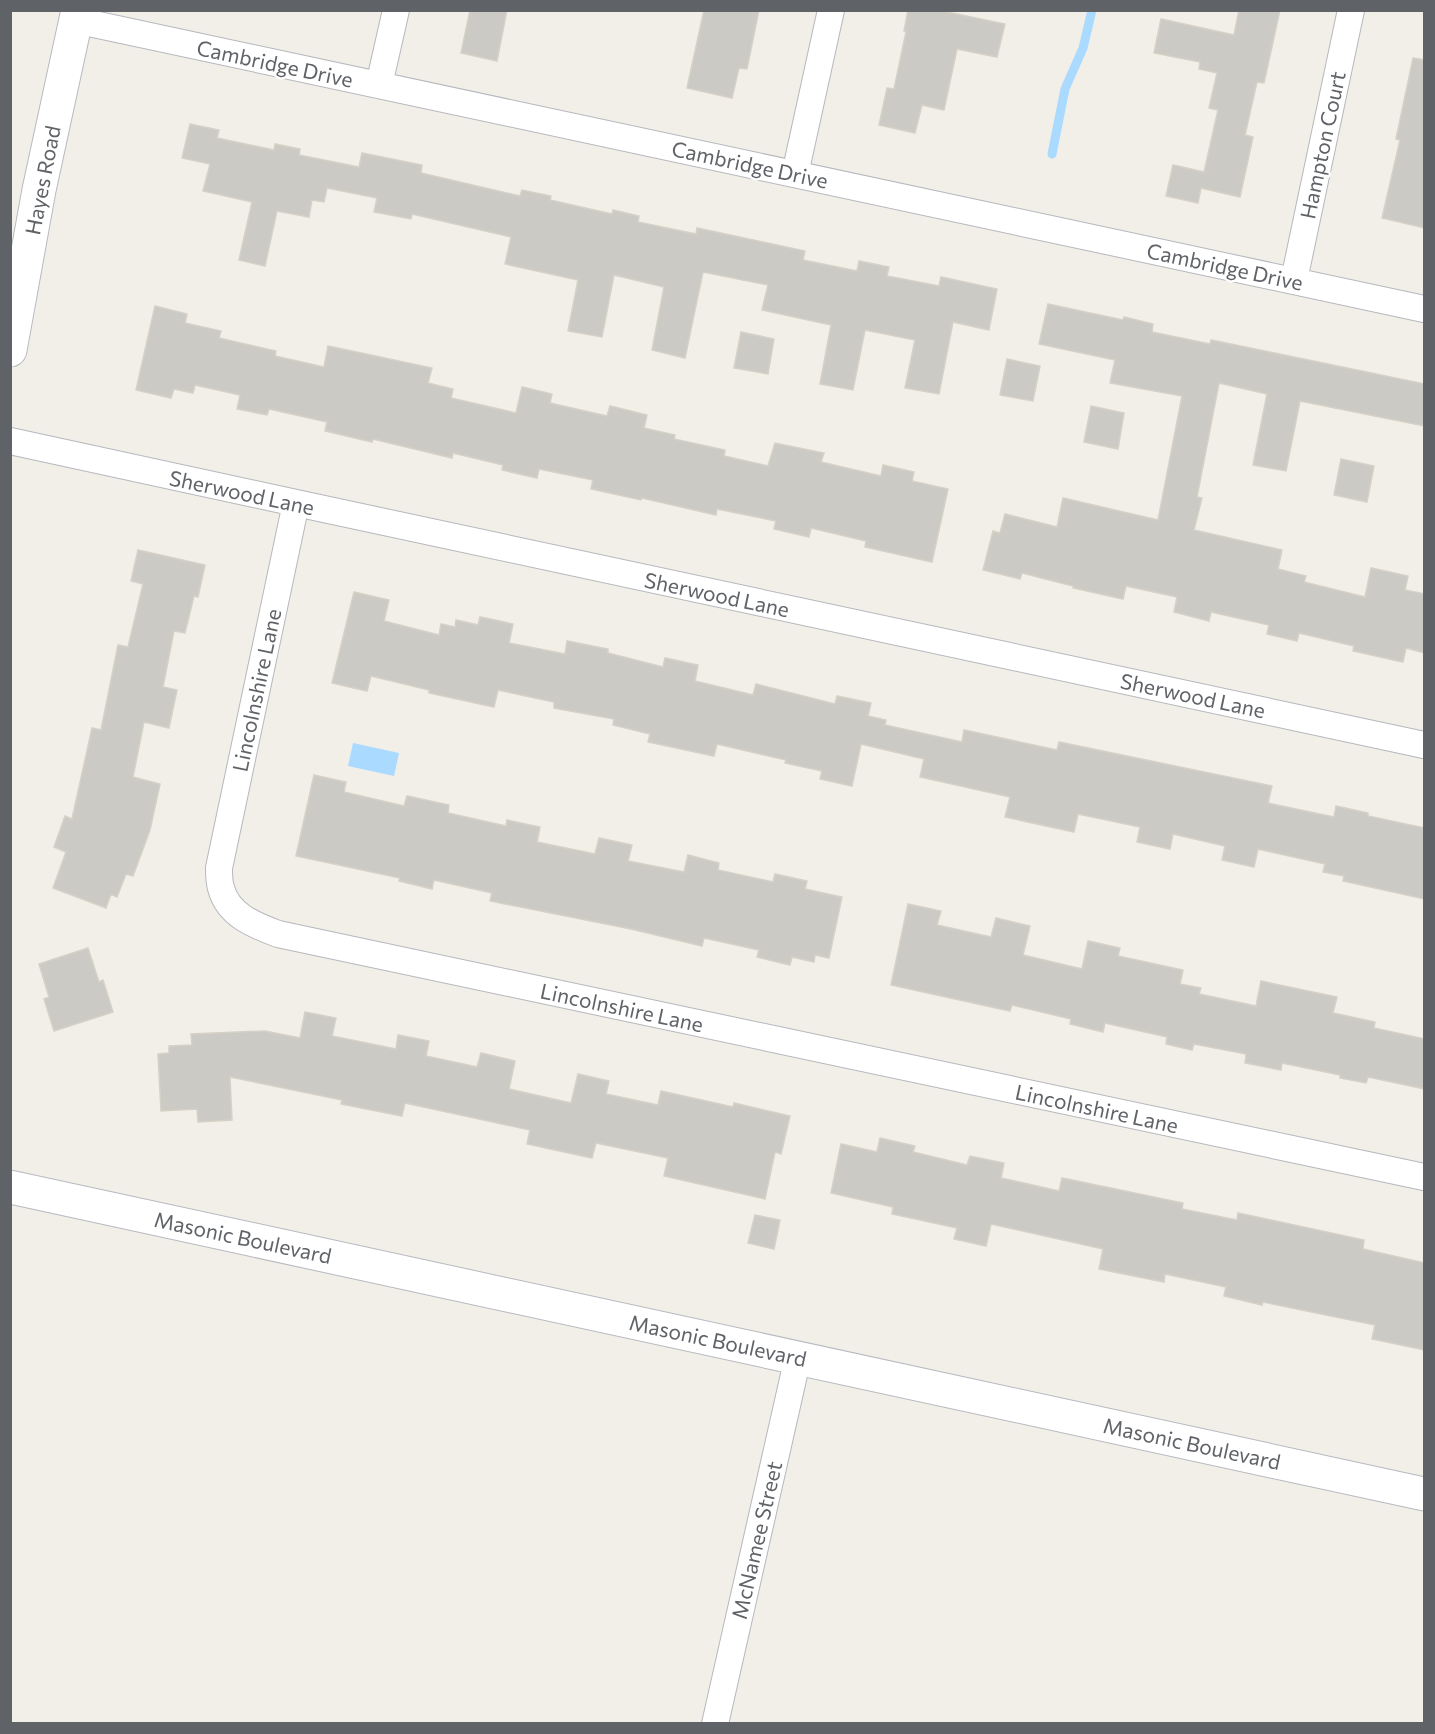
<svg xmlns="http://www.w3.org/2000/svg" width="1435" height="1734" font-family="Commissioner,sans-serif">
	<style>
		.water { fill: #aadaff }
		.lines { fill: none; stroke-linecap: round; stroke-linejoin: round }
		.stream { stroke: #aadaff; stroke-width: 9 }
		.building { fill: #cccac5; stroke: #d6d1c6; stroke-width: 1.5 }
		.street-casing { stroke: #b5b8bc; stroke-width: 28 }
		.secondary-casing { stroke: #b6babf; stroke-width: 35 }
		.street { stroke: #fff; stroke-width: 26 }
		.secondary { stroke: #fff; stroke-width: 33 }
		.labels { text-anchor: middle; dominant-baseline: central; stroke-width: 4.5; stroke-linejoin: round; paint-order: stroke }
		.street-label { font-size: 21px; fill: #5f6368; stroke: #fff }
	</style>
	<rect width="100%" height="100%" fill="#f1efe8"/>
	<path class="water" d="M 353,743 L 399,753 L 394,776 L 348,766 Z"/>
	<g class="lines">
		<path class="stream" d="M 1052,154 L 1065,89 L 1083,48 L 1092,10"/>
	</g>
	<path class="building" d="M 470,10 L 507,10 L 497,61 L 461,53 Z
		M 704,10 L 759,10 L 747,69 L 739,68 L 732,98 L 687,88 Z
		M 908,10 L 938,10 L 1005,24 L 997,57 L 957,49 L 944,110 L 922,105 L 915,133 L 879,125 L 887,88 L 894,89 L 906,32 L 904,31 Z
		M 1239,10 L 1280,10 L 1264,83 L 1257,82 L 1245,135 L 1253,137 L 1240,197 L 1201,188 L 1198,203 L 1166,196 L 1173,165 L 1204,172 L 1218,110 L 1209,108 L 1217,73 L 1199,69 L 1200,62 L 1154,53 L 1161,19 L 1234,35 Z
		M 1413,58 L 1425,60 L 1425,228 L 1382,218 L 1400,140 L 1396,139 Z
		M 190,124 L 219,130 L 217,138 L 274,150 L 275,144 L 300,149 L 299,155 L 359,167 L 362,153 L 422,165 L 421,173 L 520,196 L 522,190 L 551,196 L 550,200 L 612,214 L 613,210 L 639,216 L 638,222 L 696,234 L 697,228 L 805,251 L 803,260 L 857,271 L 859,261 L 889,267 L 887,276 L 939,286 L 941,277 L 997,289 L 989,330 L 953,322 L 939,394 L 905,388 L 915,340 L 865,330 L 853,390 L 820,384 L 831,325 L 762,310 L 768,285 L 703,272 L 685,358 L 652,350 L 664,287 L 614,275 L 602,337 L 568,331 L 578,280 L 505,264 L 511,237 L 412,214 L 411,219 L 374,212 L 377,198 L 327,188 L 324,202 L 312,200 L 309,217 L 277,211 L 265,266 L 239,260 L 252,202 L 203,191 L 210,164 L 182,158 Z
		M 1048,304 L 1123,320 L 1124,317 L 1153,324 L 1152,332 L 1210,344 L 1211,340 L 1425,384 L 1425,426 L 1300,401 L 1286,471 L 1253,465 L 1267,394 L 1219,383 L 1197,497 L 1202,498 L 1194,530 L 1282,550 L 1278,569 L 1306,576 L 1304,582 L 1365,597 L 1371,568 L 1408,576 L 1405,590 L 1425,594 L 1425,653 L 1406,648 L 1403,662 L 1353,651 L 1354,646 L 1299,633 L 1297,641 L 1267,634 L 1269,625 L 1211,612 L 1209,621 L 1174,612 L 1177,597 L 1126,586 L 1123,599 L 1073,588 L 1073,586 L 1022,573 L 1020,579 L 983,570 L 993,531 L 1000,533 L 1005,514 L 1057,527 L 1063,498 L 1158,520 L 1182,396 L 1110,383 L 1115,360 L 1039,344 Z
		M 155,306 L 187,314 L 185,323 L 221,331 L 219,338 L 276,351 L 275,356 L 324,367 L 328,346 L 432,368 L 428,383 L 453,389 L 451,398 L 516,413 L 522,387 L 552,394 L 550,403 L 607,416 L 610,406 L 647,415 L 644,428 L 675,435 L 674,439 L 725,450 L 724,456 L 768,466 L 775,443 L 824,453 L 821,462 L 881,476 L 883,465 L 914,472 L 912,481 L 948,489 L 932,562 L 865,547 L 866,541 L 811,528 L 809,537 L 774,529 L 776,521 L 717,509 L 716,515 L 642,498 L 641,500 L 591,489 L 593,480 L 539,469 L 537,478 L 502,470 L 503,465 L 453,453 L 452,458 L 373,439 L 372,442 L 325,431 L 327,422 L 269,409 L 267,415 L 237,409 L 240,395 L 195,385 L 193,393 L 174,389 L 171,398 L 136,390 Z
		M 741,332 L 774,339 L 768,374 L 734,368 Z
		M 1007,359 L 1040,366 L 1033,401 L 1000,395 Z
		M 1091,406 L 1124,413 L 1118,449 L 1084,442 Z
		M 1341,459 L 1374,466 L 1367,502 L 1334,495 Z
		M 138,550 L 205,565 L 198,597 L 194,596 L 185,633 L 174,631 L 163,687 L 177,690 L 169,728 L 144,722 L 133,777 L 160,784 L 150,830 L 133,876 L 126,874 L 117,897 L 111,894 L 106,908 L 53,888 L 66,852 L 54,847 L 65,816 L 72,819 L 92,728 L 101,730 L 118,645 L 128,647 L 143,584 L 131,581 Z
		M 354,592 L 389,600 L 384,621 L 439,635 L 441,624 L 455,627 L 456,620 L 478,625 L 480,617 L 513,624 L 509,643 L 565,654 L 567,641 L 608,649 L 608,653 L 663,667 L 665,658 L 698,665 L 695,681 L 753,695 L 756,684 L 835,704 L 837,696 L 871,703 L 868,716 L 886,720 L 885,725 L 962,742 L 964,730 L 1057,750 L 1059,742 L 1272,786 L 1268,803 L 1334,817 L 1336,806 L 1368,813 L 1368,816 L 1425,828 L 1425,899 L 1343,881 L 1344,876 L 1323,872 L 1325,864 L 1258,849 L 1254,867 L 1222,860 L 1225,846 L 1173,834 L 1170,849 L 1137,842 L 1140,827 L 1078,814 L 1074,832 L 1005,817 L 1010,797 L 920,777 L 924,759 L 861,744 L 852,786 L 820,779 L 822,771 L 785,763 L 786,760 L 717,744 L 714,756 L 648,742 L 650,734 L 613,725 L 614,719 L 554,708 L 554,702 L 498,690 L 494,707 L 429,693 L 429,690 L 371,676 L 367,691 L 332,683 Z
		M 314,775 L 346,782 L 344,792 L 404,806 L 407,796 L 449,805 L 448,813 L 506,826 L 507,820 L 540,827 L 537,842 L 595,854 L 599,838 L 632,845 L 628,861 L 684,872 L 688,855 L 719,863 L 718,870 L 773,882 L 775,874 L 807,881 L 805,889 L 842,897 L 829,958 L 815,955 L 814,962 L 792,957 L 790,965 L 757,957 L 759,950 L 704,938 L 702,946 L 631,929 L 490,901 L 492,893 L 434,880 L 432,889 L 399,881 L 400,878 L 296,856 Z
		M 908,904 L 941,911 L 937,925 L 991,937 L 996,918 L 1030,926 L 1023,955 L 1082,969 L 1088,941 L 1120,948 L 1118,956 L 1183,970 L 1180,984 L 1201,988 L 1199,994 L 1256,1006 L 1261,981 L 1337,997 L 1333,1013 L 1375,1022 L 1374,1028 L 1425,1039 L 1425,1089 L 1368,1077 L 1366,1083 L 1340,1078 L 1340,1075 L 1282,1063 L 1281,1070 L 1245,1063 L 1246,1054 L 1194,1044 L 1192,1050 L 1166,1044 L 1167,1037 L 1105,1023 L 1103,1032 L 1070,1024 L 1071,1019 L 1012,1005 L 1010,1011 L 891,985 Z
		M 88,948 L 99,982 L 103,980 L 113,1012 L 54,1031 L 44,999 L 49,997 L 39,964 Z
		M 305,1012 L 336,1018 L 332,1036 L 396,1049 L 398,1035 L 429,1041 L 426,1056 L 477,1067 L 481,1053 L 515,1061 L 509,1089 L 571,1103 L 578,1074 L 609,1081 L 606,1094 L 658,1105 L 661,1091 L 733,1107 L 734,1103 L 790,1116 L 781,1154 L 775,1152 L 765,1199 L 664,1176 L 668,1158 L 596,1143 L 592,1158 L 527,1144 L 530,1130 L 405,1103 L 402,1116 L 341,1104 L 342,1100 L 230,1077 L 232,1120 L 198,1122 L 197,1109 L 161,1111 L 158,1054 L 169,1053 L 169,1046 L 192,1045 L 191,1034 L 265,1031 L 300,1038 Z
		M 880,1138 L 915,1146 L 913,1152 L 967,1165 L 970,1156 L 1004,1163 L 1001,1178 L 1059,1191 L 1062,1178 L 1183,1203 L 1182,1209 L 1237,1220 L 1238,1213 L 1364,1240 L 1363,1249 L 1425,1263 L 1425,1350 L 1372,1339 L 1375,1325 L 1263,1302 L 1262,1305 L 1224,1296 L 1226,1287 L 1165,1274 L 1164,1282 L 1099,1269 L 1103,1249 L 991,1224 L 986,1246 L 954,1239 L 957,1228 L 892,1214 L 893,1207 L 831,1193 L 841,1144 L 877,1152 Z
		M 755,1215 L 780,1220 L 774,1249 L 748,1243 Z"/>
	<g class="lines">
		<g class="street-casing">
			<path id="street" d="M 75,20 L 1424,309
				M 379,85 L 396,10
				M 795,174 L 831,10
				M 1294,280 L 1351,10
				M 10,441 L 296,503 L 1424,745
				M 296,503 L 219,868 C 219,875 219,882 221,888 C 228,915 254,925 278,934 L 1424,1177
				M 715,1724 L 798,1357"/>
		</g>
		<g class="secondary-casing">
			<path id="secondary" d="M 10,350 L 39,190 L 78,10
				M 10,1187 L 1424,1494"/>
		</g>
		<use href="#street" class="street"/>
		<use href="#secondary" class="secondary"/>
	</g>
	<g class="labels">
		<g class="street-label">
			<text transform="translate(275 63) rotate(12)">Cambridge Drive</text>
			<text transform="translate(1322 145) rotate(-78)">Hampton Court</text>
			<text transform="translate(750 164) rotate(12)">Cambridge Drive</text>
			<text transform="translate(42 180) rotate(-79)">Hayes Road</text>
			<text transform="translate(1225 266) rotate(12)">Cambridge Drive</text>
			<text transform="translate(242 492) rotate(12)">Sherwood Lane</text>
			<text transform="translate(717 594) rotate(12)">Sherwood Lane</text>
			<text transform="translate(256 690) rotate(-78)">Lincolnshire Lane</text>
			<text transform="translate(1193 695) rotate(12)">Sherwood Lane</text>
			<text transform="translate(622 1007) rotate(12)">Lincolnshire Lane</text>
			<text transform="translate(1097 1108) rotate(12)">Lincolnshire Lane</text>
			<text transform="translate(243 1237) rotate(12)">Masonic Boulevard</text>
			<text transform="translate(718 1340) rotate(12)">Masonic Boulevard</text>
			<text transform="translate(1192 1443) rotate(12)">Masonic Boulevard</text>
			<text transform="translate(756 1540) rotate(-77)">McNamee Street</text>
		</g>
	</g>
	<rect width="1435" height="1734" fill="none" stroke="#5f6368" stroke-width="24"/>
</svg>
